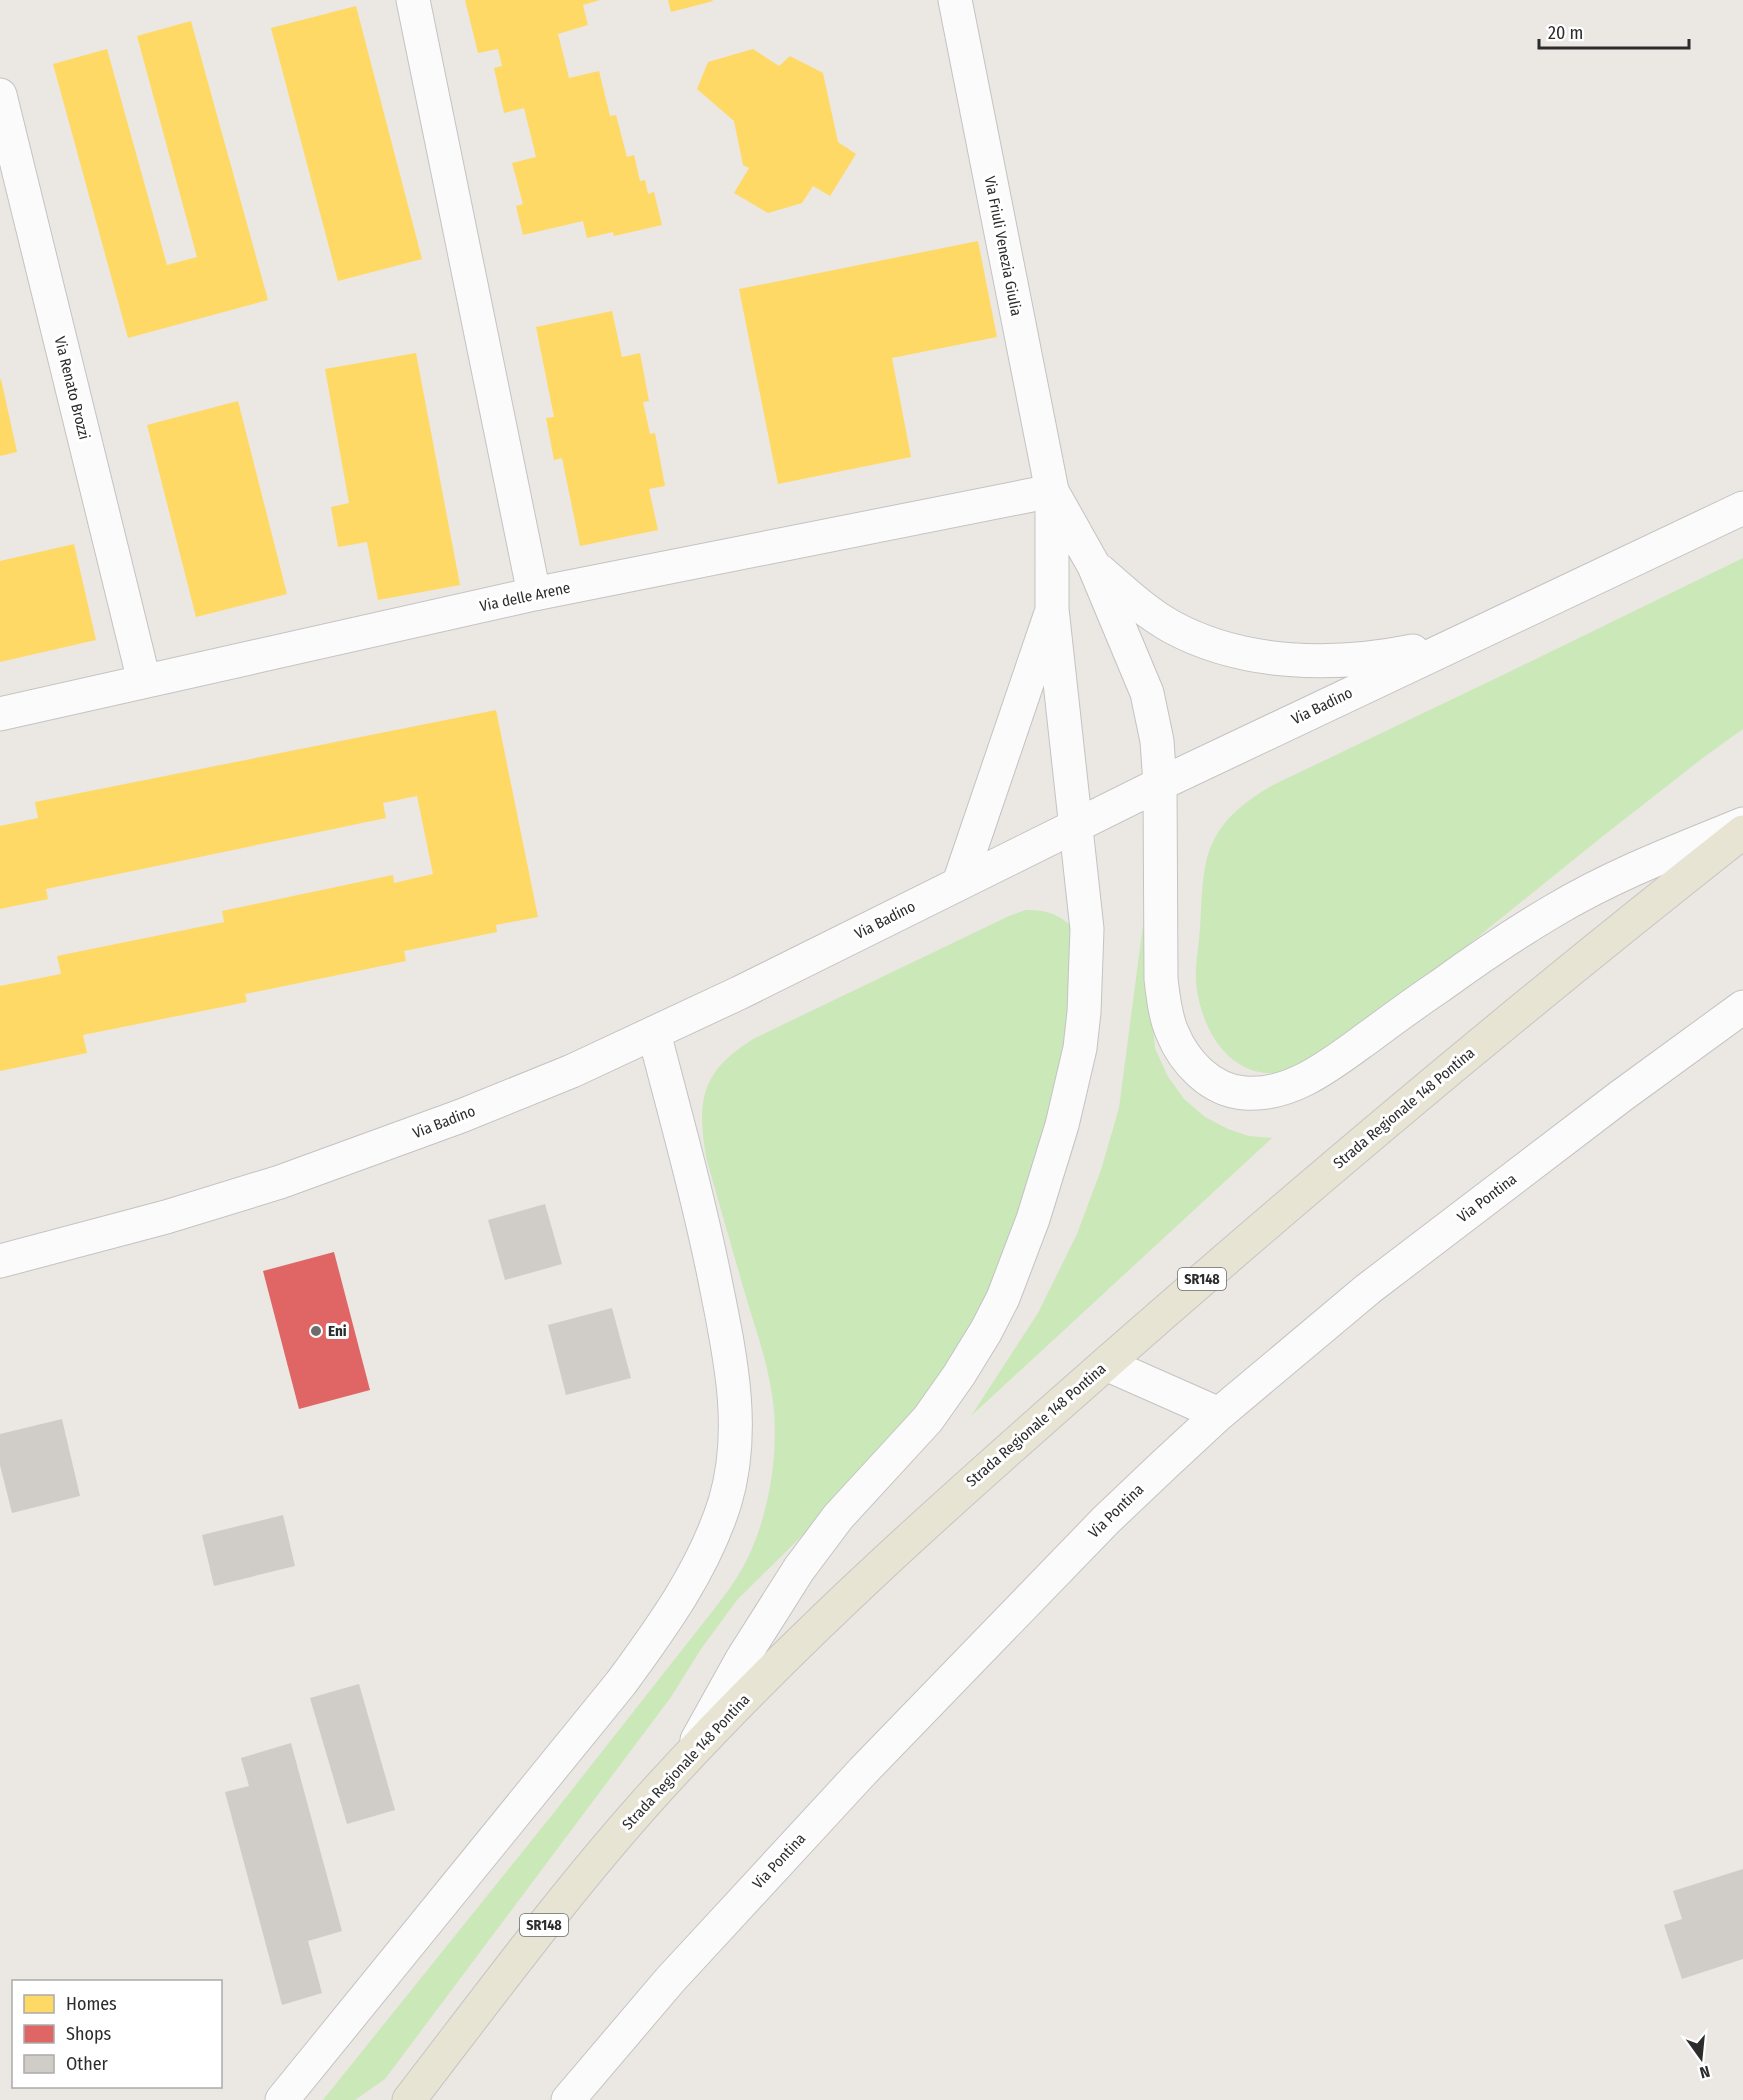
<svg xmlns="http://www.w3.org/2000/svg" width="1743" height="2100" font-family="'Fira Sans Condensed',sans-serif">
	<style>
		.green { fill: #cbe8b9 }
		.homes { fill: #ffd966 }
		.shops { fill: #e06666 }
		.building { fill: #d0cdc9 }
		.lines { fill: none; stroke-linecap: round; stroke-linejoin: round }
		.minor-casing { stroke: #c4c3c3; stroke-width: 35 }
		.tertiary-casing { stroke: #c4c3c3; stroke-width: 35 }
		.primary-casing { stroke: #c6c4c2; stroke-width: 35 }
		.minor { stroke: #fcfbfb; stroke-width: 33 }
		.tertiary { stroke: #fcfbfb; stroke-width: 33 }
		.primary { stroke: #e8e4d4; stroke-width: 33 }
		.poi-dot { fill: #6f6d6c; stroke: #fff; stroke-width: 2 }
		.labels { text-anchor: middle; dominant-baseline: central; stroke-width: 6; stroke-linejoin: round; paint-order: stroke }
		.shield { fill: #fff; stroke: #6b6b6b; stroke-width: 1.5 }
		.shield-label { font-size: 14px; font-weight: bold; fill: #2c2c2c }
		.street-label { font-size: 15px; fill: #2c2c2c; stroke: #fff }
		.poi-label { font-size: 15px; font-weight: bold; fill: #2c2c2c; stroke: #fff; text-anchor: start }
	</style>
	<rect width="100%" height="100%" fill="#ebe7e2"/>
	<path class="green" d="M 1743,558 L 1743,729 L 1704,757 L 1603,836 L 1319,1065 C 1306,1068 1292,1072 1279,1073 C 1227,1078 1200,1026 1196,982 C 1195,965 1199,945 1200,928 C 1202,902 1201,865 1213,842 C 1225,816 1248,800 1271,786 L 1507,673 Z
		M 1026,910 C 1047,910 1058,914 1074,928 L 1072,1051 L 993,1304 L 884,1455 L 737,1600 L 701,1649 L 671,1697 L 385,2079 L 355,2100 L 323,2100 L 556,1810 L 715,1608 C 723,1597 732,1586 739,1574 C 769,1525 782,1446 771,1389 C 766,1358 755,1327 746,1297 C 733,1252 720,1206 707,1161 C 696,1102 700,1071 755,1038 L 1009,916 Z
		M 1143,925 L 1155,1048 L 1167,1075 L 1184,1099 L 1205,1117 L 1228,1129 L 1249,1136 L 1272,1138 L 971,1416 L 1038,1313 L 1077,1234 L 1101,1170 L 1119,1108 Z"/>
	<path class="homes" d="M 465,0 L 600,0 L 583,5 L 588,25 L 558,34 L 569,78 L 599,71 L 610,116 L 616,115 L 627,157 L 634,155 L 640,181 L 645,180 L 648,194 L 654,192 L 662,225 L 614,236 L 613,232 L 587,238 L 583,221 L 523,235 L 516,206 L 523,204 L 512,163 L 536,157 L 524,108 L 504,113 L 494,68 L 502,66 L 498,49 L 478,53 Z
		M 668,0 L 712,0 L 713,1 L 671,12 Z
		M 356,6 L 422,259 L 338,281 L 271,28 Z
		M 191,21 L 268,300 L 128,338 L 53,64 L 107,49 L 167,265 L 197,257 L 137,36 Z
		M 753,49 L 779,66 L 790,56 L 823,73 L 838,142 L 856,154 L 830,196 L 813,186 L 802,203 L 768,213 L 734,193 L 749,168 L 743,165 L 734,121 L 697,89 L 708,62 Z
		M 978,241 L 997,337 L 892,358 L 911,457 L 778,484 L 739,289 Z
		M 612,311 L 622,357 L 640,353 L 649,401 L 643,402 L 650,434 L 655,433 L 665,486 L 649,489 L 658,530 L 580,546 L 562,458 L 554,460 L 546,418 L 554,417 L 536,327 Z
		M 416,353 L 460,585 L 378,600 L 367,542 L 338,547 L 331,507 L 349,503 L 325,369 Z
		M 1,379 L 17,452 L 0,456 L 0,380 Z
		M 238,401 L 287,594 L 196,617 L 147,425 Z
		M 74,544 L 96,640 L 0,662 L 0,561 Z
		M 496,710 L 538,917 L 496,925 L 497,932 L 404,951 L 406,961 L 245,994 L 247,1002 L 83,1035 L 87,1053 L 0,1071 L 0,986 L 61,974 L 57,956 L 224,922 L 222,911 L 393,875 L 394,883 L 433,874 L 417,796 L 383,803 L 386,818 L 46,889 L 48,899 L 0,909 L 0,826 L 38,818 L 35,802 Z"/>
	<path class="shops" d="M 334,1252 L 370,1390 L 299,1409 L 263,1271 Z"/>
	<path class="building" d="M 545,1204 L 562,1264 L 505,1280 L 488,1220 Z
		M 612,1308 L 631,1378 L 566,1395 L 548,1325 Z
		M 62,1419 L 80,1496 L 12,1513 L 0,1465 L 0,1434 Z
		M 283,1515 L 295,1566 L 214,1586 L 202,1535 Z
		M 359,1684 L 395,1810 L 347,1824 L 310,1698 Z
		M 291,1743 L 342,1931 L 308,1941 L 322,1993 L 282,2005 L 225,1792 L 249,1786 L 241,1758 Z
		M 1743,1869 L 1743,1959 L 1682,1979 L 1664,1925 L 1682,1919 L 1673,1891 Z"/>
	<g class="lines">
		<g class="minor-casing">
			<path id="minor" d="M 413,0 L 534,594
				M 0,95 L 144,681
				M 0,714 L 534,594 L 1052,491
				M 1106,1364 L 1219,1414
				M 282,2100 L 621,1683 C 663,1626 704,1569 725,1502 C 746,1432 731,1359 717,1290 C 700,1203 676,1118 654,1033
				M 568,2100 L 670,1980 L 863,1771 L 1106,1520 L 1164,1465 L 1219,1414 L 1368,1289 L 1621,1096 L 1743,1007"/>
		</g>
		<g class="tertiary-casing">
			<path id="tertiary" d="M 1053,493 L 1094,566 L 1147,693 L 1157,741 L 1160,784 L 1161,979 C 1163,996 1165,1016 1172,1032 C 1184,1062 1211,1091 1245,1093 C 1292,1097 1334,1062 1370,1036 C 1393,1019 1416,1002 1440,986 C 1477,959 1514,934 1553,911 C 1613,875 1679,850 1743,824
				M 1100,571 C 1123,591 1145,612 1172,627 C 1244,666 1335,667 1413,651
				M 959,883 L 1050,616
				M 0,1261 L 166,1217 L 280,1182 L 461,1116 L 572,1071 L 739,993 L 1160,784 L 1743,508
				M 697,1740 L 742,1659 L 799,1569 L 838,1517 L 928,1419 L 959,1375 L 986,1331 L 1003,1298 L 1033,1219 L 1062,1125 L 1080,1048 L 1084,1012 L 1087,929 L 1052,609 L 1052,491 L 955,0"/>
		</g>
		<g class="primary-casing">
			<path id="primary" d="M 409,2100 C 490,1995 569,1887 658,1789 C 798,1635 953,1498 1109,1361 C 1316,1179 1527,1002 1743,832"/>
		</g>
		<use href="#minor" class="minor"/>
		<use href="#tertiary" class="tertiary"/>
		<use href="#primary" class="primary"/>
	</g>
	<circle class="poi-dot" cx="316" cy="1331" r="6"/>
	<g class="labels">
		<g class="shield">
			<rect x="1178" y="1268" width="48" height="22" rx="4.5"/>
			<rect x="520" y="1914" width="48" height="22" rx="4.5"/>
		</g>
		<g class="shield-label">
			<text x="1202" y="1279">SR148</text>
			<text x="544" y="1925">SR148</text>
		</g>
		<g class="street-label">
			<text transform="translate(1003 246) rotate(79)">Via Friuli Venezia Giulia</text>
			<text transform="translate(72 388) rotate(76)">Via Renato Brozzi</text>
			<text transform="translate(525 597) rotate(-12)">Via delle Arene</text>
			<text transform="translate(1322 706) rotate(-26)">Via Badino</text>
			<text transform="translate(885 920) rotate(-27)">Via Badino</text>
			<text transform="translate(1404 1108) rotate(-40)">Strada Regionale 148 Pontina</text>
			<text transform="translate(444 1122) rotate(-21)">Via Badino</text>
			<text transform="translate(1487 1198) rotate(-37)">Via Pontina</text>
			<text transform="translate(1036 1425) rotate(-41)">Strada Regionale 148 Pontina</text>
			<text transform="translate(1116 1511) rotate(-44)">Via Pontina</text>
			<text transform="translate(686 1762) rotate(-47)">Strada Regionale 148 Pontina</text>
			<text transform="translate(779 1861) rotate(-47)">Via Pontina</text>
		</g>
		<g class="poi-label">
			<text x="328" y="1331">Eni</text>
		</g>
	</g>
	<rect x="12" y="1980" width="210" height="108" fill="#ffffff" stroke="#ababab" stroke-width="1.5"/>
	<rect x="24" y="1995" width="30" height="18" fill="#ffd966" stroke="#ababab" stroke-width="1.5"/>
	<text x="66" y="2010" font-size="18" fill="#2c2c2c">Homes</text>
	<rect x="24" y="2025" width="30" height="18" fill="#e06666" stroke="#ababab" stroke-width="1.5"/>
	<text x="66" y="2040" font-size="18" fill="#2c2c2c">Shops</text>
	<rect x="24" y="2055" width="30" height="18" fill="#d0cdc9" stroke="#ababab" stroke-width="1.5"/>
	<text x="66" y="2070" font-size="18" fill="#2c2c2c">Other</text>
	<g transform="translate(1701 2058) rotate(165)" stroke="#ffffff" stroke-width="4.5" paint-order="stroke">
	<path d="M0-4.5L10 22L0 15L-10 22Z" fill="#2c2c2c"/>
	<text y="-9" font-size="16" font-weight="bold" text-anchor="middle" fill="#2c2c2c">N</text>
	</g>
	<path d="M1539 39v9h150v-9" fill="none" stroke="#2c2c2c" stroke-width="3"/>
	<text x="1548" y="39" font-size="18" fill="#2c2c2c" stroke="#ffffff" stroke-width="4.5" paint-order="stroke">20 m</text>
</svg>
